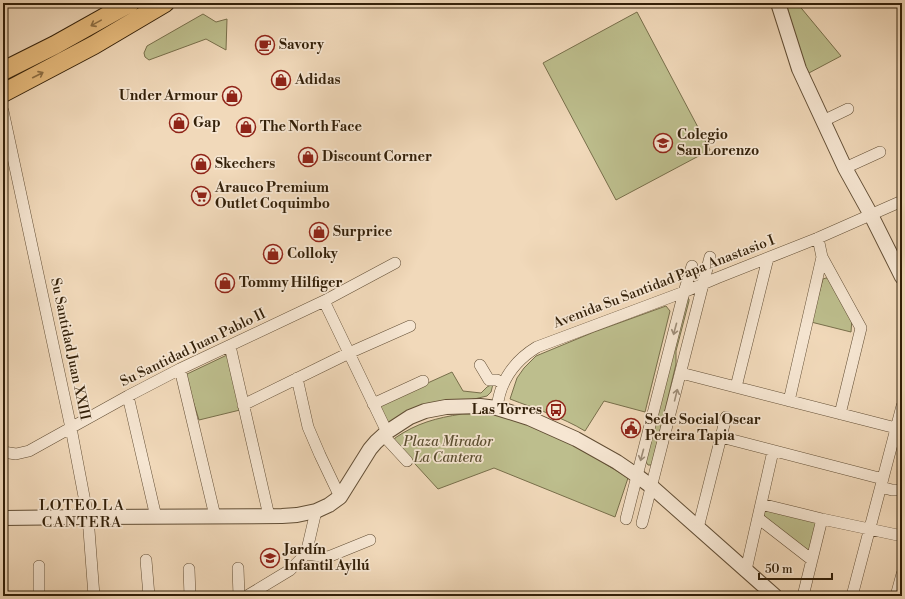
<svg xmlns="http://www.w3.org/2000/svg" width="905" height="599" font-family="'Libre Bodoni',serif">
	<style>
		.green { fill: #bdbe8d; stroke: #786f4b }
		.lines { fill: none; stroke-linecap: round; stroke-linejoin: round }
		.minor-casing { stroke: #624e35; stroke-width: 12 }
		.tertiary-casing { stroke: #624e35; stroke-width: 16 }
		.trunk-casing { stroke: #332009; stroke-width: 20 }
		.minor { stroke: #f6e6d2; stroke-width: 11 }
		.tertiary { stroke: #f6e6d2; stroke-width: 14 }
		.trunk { stroke: #e8bc7d; stroke-width: 18 }
		.oneway { stroke: #8e6e43 }
		.oneway2 { stroke: #9e8d78 }
		.labels { text-anchor: middle; dominant-baseline: central; stroke-width: 3.5; stroke-linejoin: round; paint-order: stroke }
		.poi-label { font-size: 14px; font-weight: bold; fill: #332009; stroke: #f6e6d2; text-anchor: start }
		.street-label { font-size: 14px; fill: #332009; stroke: #f6e6d2 }
		.park-label { font-size: 14px; font-style: italic; fill: #5c4f31; stroke: #f6e6d2 }
		.neighbourhood-label { font-size: 15px; letter-spacing: 1px; fill: #332009; stroke: #f6e6d2 }
	</style>
	<rect width="100%" height="100%" fill="#f1d9ba"/>
	<filter id="stains"><feTurbulence type="fractalNoise" baseFrequency=".005" numOctaves="4"/><feColorMatrix values="0 0 0 0 .2 0 0 0 0 .09 0 0 0 0 .02 0 0 0 .5 -.17"/></filter>
	<radialGradient id="worn" r=".72"><stop offset=".6" stop-color="#630" stop-opacity="0"/><stop offset="1" stop-color="#630" stop-opacity=".3"/></radialGradient>
	<path class="green" d="M 786,3 L 797,3 L 841,56 L 807,74 L 804,66 Z
		M 637,12 L 710,150 L 616,200 L 543,63 Z
		M 203,14 L 216,22 L 227,19 L 226,50 L 206,39 L 149,60 L 145,57 L 144,53 L 147,46 Z
		M 826,278 L 830,279 L 852,318 L 851,332 L 811,322 L 823,279 Z
		M 687,298 L 689,299 L 689,301 L 676,351 L 676,364 L 652,464 L 651,465 L 648,465 L 646,462 L 646,460 Z
		M 666,306 L 670,311 L 645,412 L 604,401 L 585,431 C 562,417 536,409 510,399 L 517,378 L 524,368 L 536,356 L 594,332 Z
		M 227,355 L 240,410 L 199,420 L 185,375 Z
		M 452,372 L 463,391 L 481,393 L 487,387 L 493,384 L 491,392 L 487,396 L 397,417 L 387,424 L 379,405 Z
		M 462,414 L 477,414 L 507,416 L 564,438 L 628,478 L 615,517 L 494,468 L 438,489 L 394,441 L 395,438 C 417,423 436,418 462,414 Z
		M 764,509 L 817,522 L 810,554 L 763,515 Z"/>
	<g class="lines">
		<g class="minor-casing">
			<path id="minor" d="M 3,111 L 71,428 L 86,507 L 88,517 L 94,596
				M 823,121 L 848,109
				M 845,168 L 880,152
				M 818,238 L 822,257 L 861,328 L 840,414
				M 324,301 L 387,432
				M 230,346 L 269,516
				M 480,365 L 489,380 L 497,380 L 503,384
				M 180,369 L 215,516
				M 681,373 L 896,428
				M 297,378 L 308,427 L 320,455 L 340,497
				M 736,387 L 768,258
				M 128,396 L 156,517
				M 789,401 L 822,257
				M 373,404 L 423,381
				M 243,405 L 349,353 L 410,326
				M 497,408 C 500,381 514,361 537,347 L 684,292 L 717,278 L 818,238 L 902,201
				M 383,435 L 407,461
				M 721,437 L 883,479
				M 3,452 L 16,454 L 29,451 L 128,396 L 180,369 L 324,301 L 395,263
				M 881,487 L 892,490 L 902,490
				M 761,504 L 822,519 L 902,536
				M 758,518 L 812,560
				M 626,519 L 684,292 L 692,266
				M 642,523 L 710,257
				M 698,528 L 726,417
				M 306,554 L 328,557 L 370,540
				M 146,560 L 149,596
				M 238,568 L 239,596
				M 189,569 L 190,596
				M 746,570 L 773,451
				M 38,596 L 39,594 L 39,566
				M 247,596 L 290,570 L 306,554 L 316,511
				M 803,596 L 822,519
				M 852,596 L 902,406
				M 896,596 L 902,574"/>
		</g>
		<g class="tertiary-casing">
			<path id="tertiary" d="M 778,3 L 799,69 L 845,168 L 871,215 L 902,277
				M 3,518 L 88,517 L 282,516 L 297,515 L 316,511 L 329,505 L 340,497 L 370,449 L 376,442 L 387,432 L 410,417 L 425,411 L 446,407 L 480,406 L 497,408 L 529,418 L 576,439 L 617,462 L 636,475 L 652,487 L 775,596"/>
		</g>
		<g class="trunk-casing">
			<path id="trunk" d="M 3,71 L 55,45 L 130,3
				M 3,93 L 94,45 L 165,3"/>
		</g>
		<use href="#minor" class="minor"/>
		<use href="#tertiary" class="tertiary"/>
		<use href="#trunk" class="trunk"/>
	</g>
	<defs><path id="oneway-shaft" d="M-6 0H5M1.5-3L5.5 0L1.5 3" fill="none" stroke-width="1.6" stroke-linecap="round" stroke-linejoin="round"/></defs>
	<g class="oneway">
		<use href="#oneway-shaft" transform="translate(96 23) rotate(151)"/>
		<use href="#oneway-shaft" transform="translate(38 75) rotate(-27)"/>
	</g>
	<g class="oneway2">
		<use href="#oneway-shaft" transform="translate(675 329) rotate(105)"/>
		<use href="#oneway-shaft" transform="translate(676 395) rotate(-76)"/>
		<use href="#oneway-shaft" transform="translate(642 455) rotate(105)"/>
	</g>
	<defs>
		<g id="cafe-ring" transform="scale(1)"><circle r="9.5" fill="#f6e6d2" stroke="#8f2418" stroke-width="1.5"/><path d="M-5.5-4.5H6V0H3Q3 3.5 0 3.5H-2.5Q-5.5 3.5-5.5 0ZM3-3.2v2h1.7v-2ZM-6 4.5H4V6H-6Z" fill="#8f2418"/></g>
		<g id="shop-ring" transform="scale(1)"><circle r="9.5" fill="#f6e6d2" stroke="#8f2418" stroke-width="1.5"/><path d="M-5-2.5h2.3a2.7 3.5 0 0 1 5.4 0H5L5.5 6h-11ZM-1.5-2.5h3a1.5 2.3 0 0 0-3 0Z" fill="#8f2418"/></g>
		<g id="school-ring" transform="scale(1)"><circle r="9.5" fill="#f6e6d2" stroke="#8f2418" stroke-width="1.5"/><path d="M0-5L7-2L0 1L-7-2ZM-4 1L0 2.5L4 1V4Q0 6-4 4Z" fill="#8f2418"/></g>
		<g id="supermarket-ring" transform="scale(1)"><circle r="9.5" fill="#f6e6d2" stroke="#8f2418" stroke-width="1.5"/><path d="M-6-5.5h2.5l.6 2H6L4.5 2H-2.5L-4.4-4H-6ZM-1.5 3.2a1.3 1.3 0 1 0 .1 0ZM3 3.2a1.3 1.3 0 1 0 .1 0Z" fill="#8f2418"/></g>
		<g id="bus-ring" transform="scale(1)"><circle r="9.5" fill="#f6e6d2" stroke="#8f2418" stroke-width="1.5"/><path d="M-5-6H5V4H4V6H2V4H-2V6H-4V4H-5ZM-3.5-4V0h7V-4ZM-3.5 1.2v1.5H-2V1.2ZM2 1.2v1.5H3.5V1.2Z" fill="#8f2418"/></g>
		<g id="civic-ring" transform="scale(1)"><circle r="9.5" fill="#f6e6d2" stroke="#8f2418" stroke-width="1.5"/><path d="M-.6-6.5H3V-4.5H.6V-3L4-1V1h2V6H-6V1h2V-1L-.6-3ZM-1.2 2.5V6h2.4V2.5Z" fill="#8f2418"/></g>
	</defs>
	<g fill-rule="evenodd">
		<use href="#cafe-ring" x="265" y="45"/>
		<use href="#shop-ring" x="281" y="80"/>
		<use href="#shop-ring" x="232" y="96"/>
		<use href="#shop-ring" x="179" y="123"/>
		<use href="#shop-ring" x="246" y="127"/>
		<use href="#school-ring" x="663" y="143"/>
		<use href="#shop-ring" x="308" y="157"/>
		<use href="#shop-ring" x="201" y="164"/>
		<use href="#supermarket-ring" x="201" y="196"/>
		<use href="#shop-ring" x="319" y="232"/>
		<use href="#shop-ring" x="273" y="254"/>
		<use href="#shop-ring" x="225" y="283"/>
		<use href="#bus-ring" x="556" y="410"/>
		<use href="#civic-ring" x="631" y="428"/>
		<use href="#school-ring" x="270" y="558"/>
	</g>
	<g class="labels">
		<g class="poi-label">
			<text x="279" y="45">Savory</text>
			<text x="295" y="80">Adidas</text>
			<text x="218" y="96" text-anchor="end">Under Armour</text>
			<text x="193" y="123">Gap</text>
			<text x="260" y="127">The North Face</text>
			<text x="677" y="135">Colegio<tspan x="677" dy="16">San Lorenzo</tspan></text>
			<text x="322" y="157">Discount Corner</text>
			<text x="215" y="164">Skechers</text>
			<text x="215" y="188">Arauco Premium<tspan x="215" dy="16">Outlet Coquimbo</tspan></text>
			<text x="333" y="232">Surprice</text>
			<text x="287" y="254">Colloky</text>
			<text x="239" y="283">Tommy Hilfiger</text>
			<text x="542" y="410" text-anchor="end">Las Torres</text>
			<text x="645" y="420">Sede Social Oscar<tspan x="645" dy="16">Pereira Tapia</tspan></text>
			<text x="284" y="550">Jardín<tspan x="284" dy="16">Infantil Ayllú</tspan></text>
		</g>
		<g class="street-label">
			<text transform="translate(664 282) rotate(-21)">Avenida Su Santidad Papa Anastasio I</text>
			<text transform="translate(193 348) rotate(-26)">Su Santidad Juan Pablo II</text>
			<text transform="translate(70 349) rotate(78)">Su Santidad Juan XXIII</text>
		</g>
		<g class="park-label">
			<text x="448" y="442">Plaza Mirador<tspan x="448" dy="16">La Cantera</tspan></text>
		</g>
		<g class="neighbourhood-label">
			<text x="82" y="505">LOTEO LA<tspan x="82" dy="17">CANTERA</tspan></text>
		</g>
	</g>
	<rect width="905" height="599" fill="none" stroke="#f1d9ba" stroke-width="16"/>
	<rect x="4" y="4" width="897" height="591" fill="none" stroke="#332009" stroke-width="2"/>
	<rect x="8" y="8" width="889" height="583" fill="none" stroke="#332009"/>
	<path d="M759 573v6h73v-6" fill="none" stroke="#332009" stroke-width="2"/>
	<text x="765" y="573" font-size="12" fill="#332009" stroke="#f6e6d2" stroke-width="3" paint-order="stroke">50 m</text>
	<rect width="100%" height="100%" filter="url(#stains)"/>
	<rect width="100%" height="100%" fill="url(#worn)"/>
</svg>
